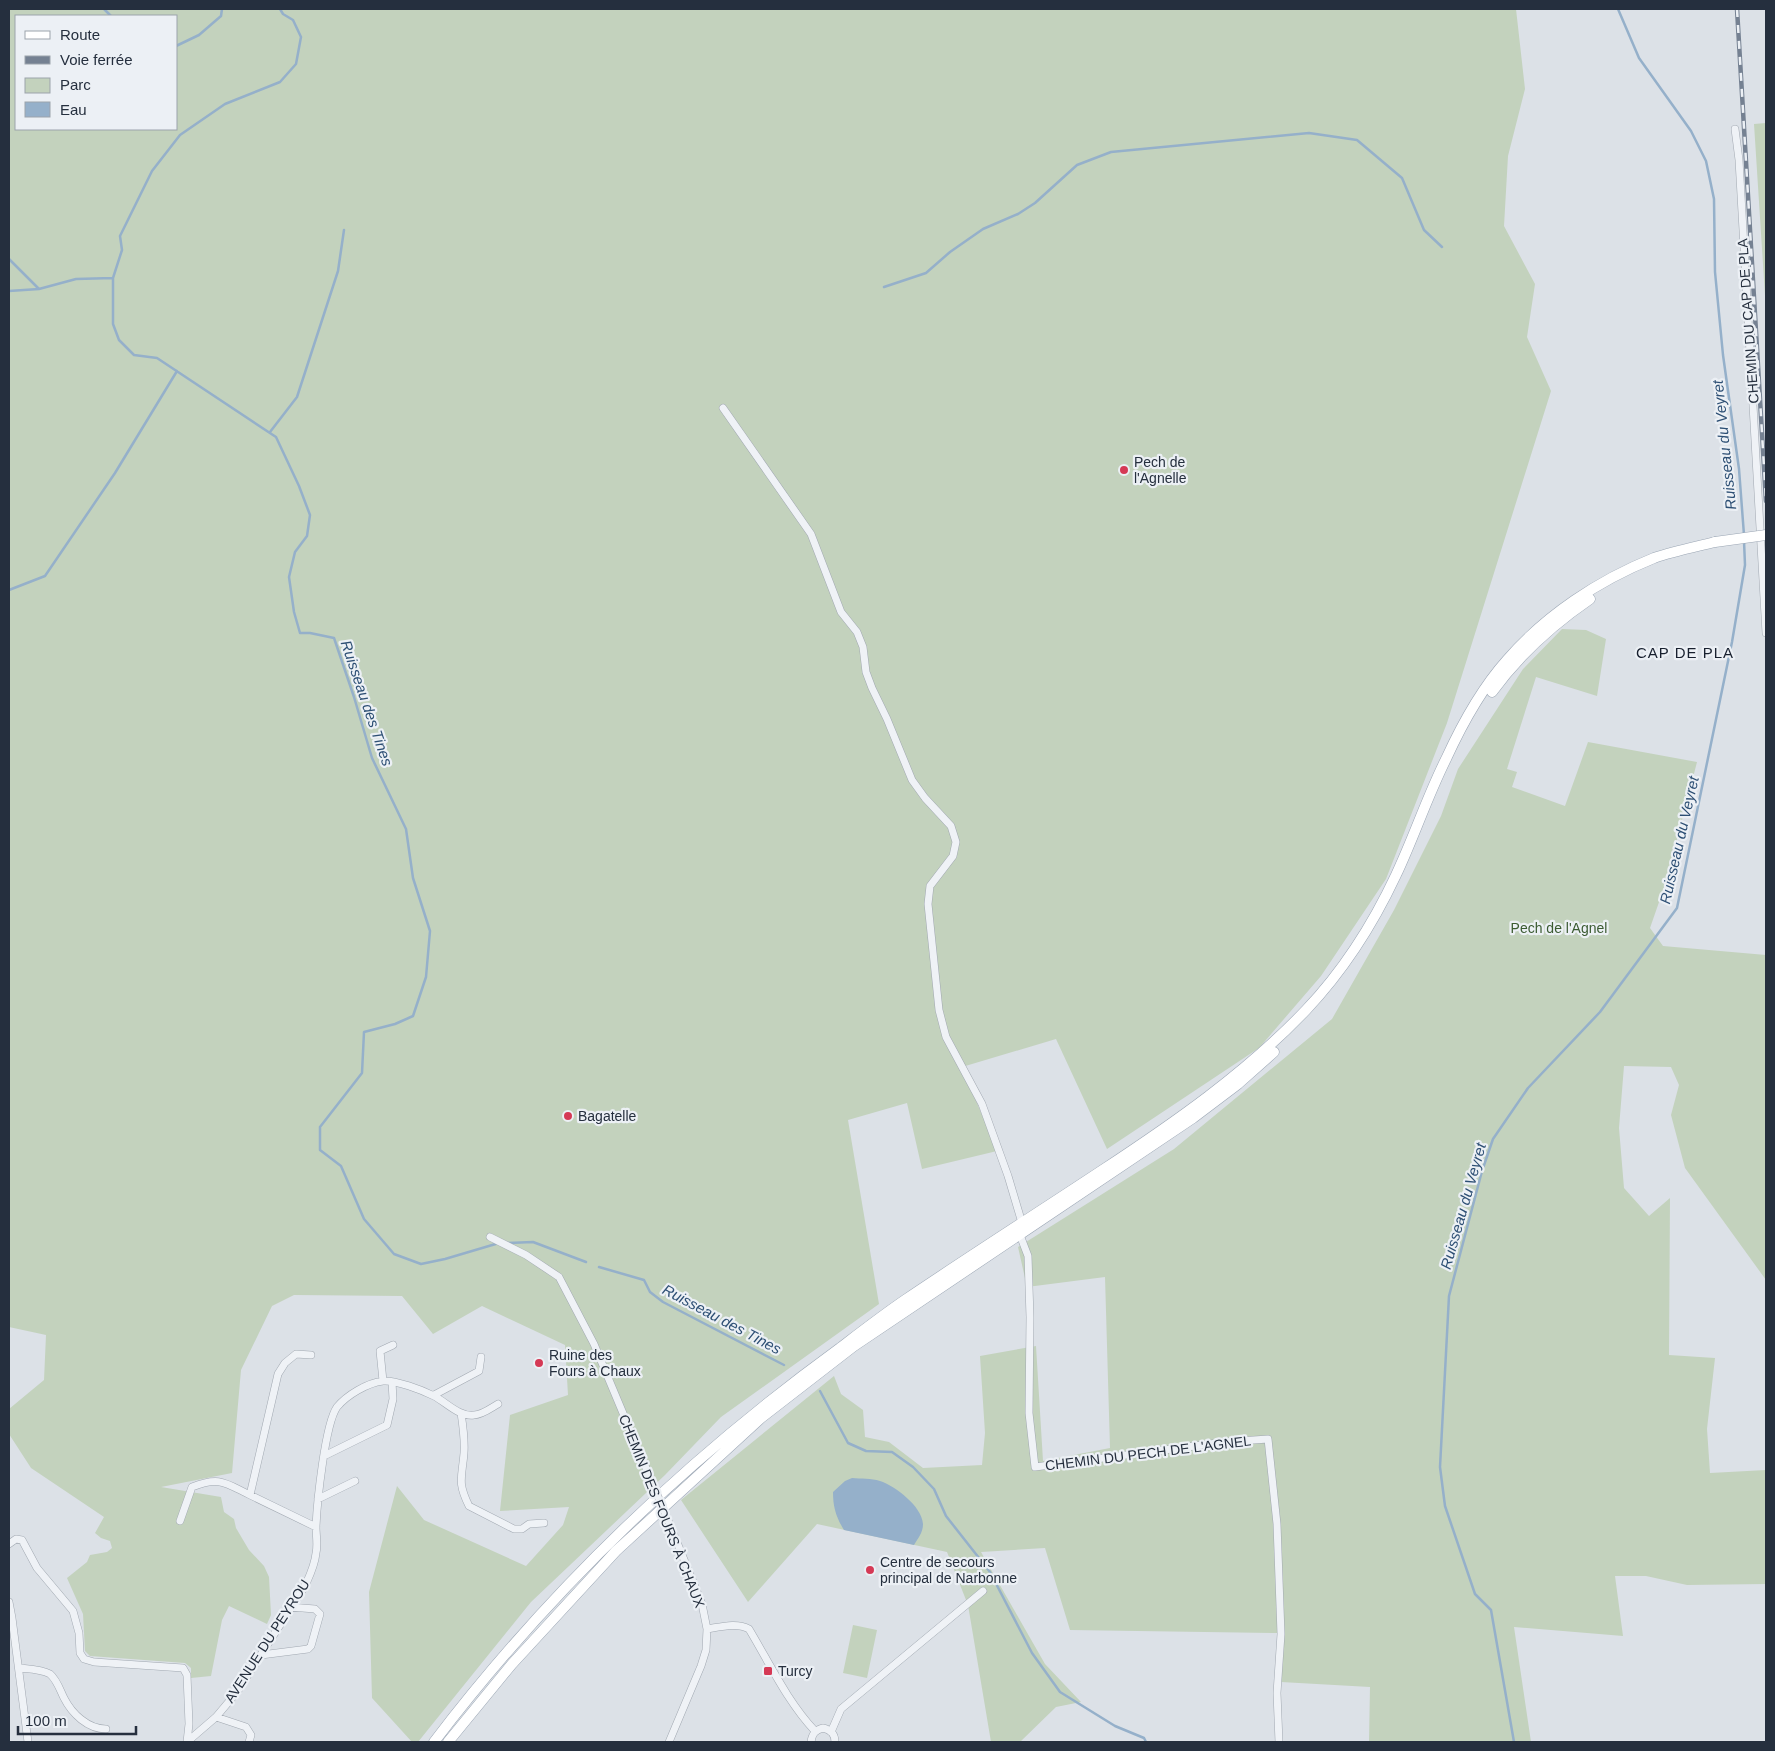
<svg xmlns="http://www.w3.org/2000/svg" width="1775" height="1751" font-family="Arial,sans-serif">
	<style>
		.green { fill: #c3d2bd; fill-rule: evenodd }
		.water { fill: #95b0ca }
		.lines { fill: none; stroke-linecap: round; stroke-linejoin: round }
		.stream { stroke: #95b0ca; stroke-width: 2.5 }
		.minor-casing { stroke: #a1a8b1; stroke-width: 8 }
		.primary-casing { stroke: #9ba6b4; stroke-width: 11 }
		.minor { stroke: #eff2f6; stroke-width: 7 }
		.primary { stroke: #fff; stroke-width: 10 }
		.rail-casing { stroke: #758192; stroke-width: 4.5 }
		.rail { stroke: #ecf0f5; stroke-width: 2.5; stroke-dasharray: 8; stroke-linecap: butt }
		.minor-bridge-casing { stroke: #a1a8b1; stroke-width: 8; stroke-linecap: butt }
		.primary-bridge-casing { stroke: #9ba6b4; stroke-width: 11; stroke-linecap: butt }
		.minor-bridge { stroke: #eff2f6; stroke-width: 7 }
		.primary-bridge { stroke: #fff; stroke-width: 10 }
		.poi-dot { fill: #d53955; stroke: #ecf0f5; stroke-width: 2 }
		.labels { text-anchor: middle; dominant-baseline: central; stroke-width: 4.5; stroke-linejoin: round; paint-order: stroke }
		.street-label { font-size: 14px; fill: #252f3e; stroke: #ecf0f5 }
		.poi-label { font-size: 14px; fill: #252f3e; stroke: #ecf0f5; text-anchor: start }
		.park-label { font-size: 14px; fill: #3b5b32; stroke: #ecf0f5 }
		.water-label { font-size: 15px; font-style: italic; fill: #2d4f74; stroke: #ecf0f5 }
		.neighbourhood-label { font-size: 15px; letter-spacing: 1px; fill: #18202f; stroke: #ecf0f5 }
	</style>
	<rect width="100%" height="100%" fill="#dce1e7"/>
	<path class="green" d="M 9,9 L 1516,9 L 1525,89 L 1508,156 L 1504,226 L 1535,284 L 1527,337 L 1551,391 L 1447,723 L 1386,879 L 1321,976 L 1259,1048 L 1107,1149 L 1056,1039 L 962,1067 L 997,1151 L 922,1169 L 907,1103 L 848,1120 L 879,1304 L 721,1417 L 665,1475 L 531,1602 L 418,1742 L 412,1742 L 372,1698 L 369,1592 L 397,1486 L 424,1520 L 526,1566 L 563,1525 L 569,1507 L 500,1511 L 510,1415 L 568,1395 L 565,1345 L 482,1306 L 433,1334 L 402,1296 L 294,1295 L 272,1306 L 241,1370 L 232,1473 L 161,1487 L 221,1497 L 224,1512 L 234,1519 L 236,1528 L 249,1550 L 264,1566 L 269,1577 L 271,1615 L 267,1624 L 229,1606 L 222,1620 L 211,1676 L 191,1678 L 191,1668 L 185,1663 L 90,1656 L 85,1651 L 83,1614 L 67,1578 L 87,1562 L 90,1555 L 107,1552 L 112,1548 L 110,1541 L 101,1538 L 95,1533 L 104,1517 L 31,1468 L 9,1434 L 9,1409 L 44,1380 L 46,1335 L 9,1327 ZM 16,16 L 176,16 L 176,129 L 16,129 Z
		M 1766,123 L 1766,311 L 1754,124 Z
		M 1562,629 L 1586,630 L 1606,639 L 1597,696 L 1536,677 L 1507,769 L 1517,772 L 1512,787 L 1565,806 L 1588,742 L 1697,762 L 1666,882 L 1650,928 L 1663,946 L 1766,955 L 1766,1280 L 1685,1168 L 1671,1115 L 1679,1085 L 1671,1067 L 1624,1066 L 1619,1128 L 1624,1188 L 1649,1216 L 1670,1198 L 1669,1355 L 1715,1358 L 1707,1429 L 1710,1473 L 1766,1470 L 1766,1584 L 1687,1585 L 1646,1576 L 1615,1576 L 1623,1636 L 1514,1627 L 1531,1742 L 1369,1742 L 1370,1687 L 1281,1682 L 1278,1633 L 1070,1630 L 1045,1548 L 981,1552 L 1045,1664 L 1081,1702 L 1056,1707 L 1020,1742 L 991,1742 L 968,1605 L 947,1552 L 817,1524 L 748,1602 L 681,1500 L 834,1376 L 841,1394 L 863,1410 L 865,1437 L 889,1442 L 923,1468 L 982,1465 L 985,1433 L 980,1356 L 1036,1346 L 1043,1461 L 1110,1448 L 1105,1277 L 1027,1287 L 1018,1247 L 1174,1149 L 1332,1019 L 1394,910 L 1441,816 L 1458,769 L 1523,669 Z
		M 853,1625 L 877,1630 L 867,1678 L 843,1673 Z"/>
	<path class="water" d="M 852,1478 C 861,1479 871,1478 880,1481 C 895,1486 922,1506 923,1524 C 923,1533 918,1538 914,1545 L 844,1530 C 836,1517 833,1507 833,1492 L 845,1481 Z"/>
	<g class="lines">
		<path class="stream" d="M 104,9 L 111,16
			M 280,9 L 283,14 L 293,20 L 301,37 L 296,64 L 280,82 L 225,104 L 180,135 L 152,171 L 120,236 L 122,250 L 113,278 L 113,324 L 119,340 L 134,355 L 157,358 L 276,437 L 299,486 L 310,515 L 307,536 L 295,552 L 289,577 L 294,612 L 300,633 L 310,633 L 334,638 L 354,697 L 372,758 L 406,829 L 413,878 L 430,931 L 426,977 L 413,1016 L 395,1024 L 364,1032 L 362,1073 L 320,1127 L 320,1150 L 341,1166 L 364,1219 L 394,1254 L 421,1264 L 445,1259 L 499,1243
			M 1618,9 L 1639,58 L 1691,131 L 1706,161 L 1714,199 L 1715,272 L 1723,355 L 1739,469 L 1744,535
			M 176,46 L 199,35 L 221,16 L 222,9
			M 9,259 L 39,289 L 76,279 L 113,278
			M 884,287 L 926,273 L 950,252 L 983,229 L 1018,214 L 1035,203 L 1077,165 L 1111,152 L 1309,133 L 1357,140 L 1402,178 L 1424,230 L 1442,247
			M 9,291 L 39,289
			M 270,432 L 297,397 L 338,271 L 344,230
			M 9,590 L 45,576 L 115,473 L 177,371
			M 507,1243 L 533,1242 L 586,1262
			M 599,1267 L 644,1280 L 650,1292 L 663,1302 L 784,1365
			M 820,1391 L 848,1443 L 866,1451 L 892,1452 L 913,1467 L 934,1489 L 946,1516 L 990,1572 L 1032,1653 L 1060,1692 L 1115,1726 L 1144,1738 L 1146,1742
			M 1514,1742 L 1491,1610 L 1475,1594 L 1445,1506 L 1440,1467 L 1449,1296 L 1482,1171 L 1493,1139 L 1528,1088 L 1600,1012 L 1677,908 L 1732,642 L 1745,565 L 1744,541"/>
		<g class="minor-casing">
			<path id="minor" d="M 1735,129 L 1739,160 L 1766,633
				M 723,408 L 811,534 L 841,612 L 857,632 L 863,647 L 866,672 L 872,688 L 887,719 L 912,780 L 925,798 L 951,826 L 956,842 L 953,856 L 930,886 L 928,904 L 939,1010 L 946,1037 L 982,1104 L 1008,1176 L 1022,1223 L 1020,1235 L 1028,1256 L 1030,1317 L 1029,1413 L 1035,1467 L 1225,1442 L 1268,1439 L 1277,1524 L 1281,1634 L 1277,1693 L 1279,1742
				M 490,1237 L 526,1255 L 559,1277 L 594,1344 L 651,1480
				M 311,1355 L 296,1354 L 285,1363 L 278,1374 L 250,1495 L 316,1527
				M 383,1381 L 380,1351 L 393,1345
				M 434,1395 L 479,1371 L 481,1357
				M 461,1413 C 463,1426 465,1439 464,1453 C 462,1478 457,1482 469,1506 L 514,1529 L 522,1529 L 529,1524 L 544,1523
				M 324,1456 L 387,1425 L 393,1399 L 392,1382
				M 318,1499 L 355,1481
				M 180,1521 L 192,1487 C 220,1476 225,1483 250,1495
				M 9,1544 L 16,1539 L 22,1540 L 37,1568 L 73,1611 L 79,1633 L 80,1653 L 84,1659 L 94,1662 L 183,1668 L 187,1675 L 189,1724 L 187,1742
				M 9,1602 L 12,1618 L 28,1742
				M 707,1629 C 720,1627 737,1622 749,1629 C 770,1664 787,1701 815,1731
				M 261,1655 L 308,1649 L 311,1646 L 320,1614 L 315,1609 L 290,1607
				M 19,1668 C 29,1669 41,1669 50,1674 C 57,1680 60,1690 64,1698 C 72,1714 88,1729 106,1729
				M 216,1717 L 246,1727 L 251,1735 L 249,1742
				M 831,1732 L 841,1709 L 983,1591
				M 187,1742 L 216,1717 L 237,1692 L 305,1586 C 310,1575 315,1565 316,1553 C 318,1545 316,1535 316,1527 C 317,1503 325,1424 337,1407 C 347,1395 367,1383 383,1381 C 396,1380 422,1390 434,1396 C 446,1402 459,1417 474,1415 C 482,1415 491,1408 498,1404
				M 669,1742 L 701,1666 L 706,1650 L 707,1629 L 702,1604 L 670,1525
				M 811,1742 C 812,1734 815,1730 823,1728 C 831,1730 835,1734 835,1742"/>
		</g>
		<g class="primary-casing">
			<path id="primary" d="M 1492,692 C 1519,655 1552,625 1590,599
				M 434,1742 C 549,1591 686,1460 840,1348 C 861,1332 883,1315 905,1300 C 970,1256 1036,1214 1101,1171 C 1174,1123 1246,1073 1306,1010 C 1343,971 1373,924 1396,875 C 1414,837 1427,797 1446,759 C 1462,724 1481,689 1507,660 C 1546,615 1599,580 1654,558 C 1674,551 1695,547 1715,542
				M 448,1742 L 512,1664 L 616,1551 L 761,1418 L 854,1346 L 1193,1118 L 1238,1084 L 1274,1052"/>
		</g>
		<use href="#minor" class="minor"/>
		<use href="#primary" class="primary"/>
		<g class="rail-casing">
			<path id="rail" d="M 1737,9 L 1766,501"/>
		</g>
		<use href="#rail" class="rail"/>
		<g class="minor-bridge-casing">
			<path id="minor-bridge" d="M 651,1480 L 670,1525"/>
		</g>
		<g class="primary-bridge-casing">
			<path id="primary-bridge" d="M 1715,542 L 1766,535"/>
		</g>
		<use href="#minor-bridge" class="minor-bridge"/>
		<use href="#primary-bridge" class="primary-bridge"/>
	</g>
	<g class="poi-dot">
		<circle cx="1124" cy="470" r="5"/>
		<circle cx="568" cy="1116" r="5"/>
		<circle cx="539" cy="1363" r="5"/>
		<circle cx="870" cy="1570" r="5"/>
		<rect x="763" y="1666" width="10" height="10" rx="2.5"/>
	</g>
	<g class="labels">
		<g class="street-label">
			<text transform="translate(1748 321) rotate(-94)">CHEMIN DU CAP DE PLA</text>
			<text transform="translate(1148 1453) rotate(-7)">CHEMIN DU PECH DE L'AGNEL</text>
			<text transform="translate(662 1511) rotate(68)">CHEMIN DES FOURS À CHAUX</text>
			<text transform="translate(267 1641) rotate(-57)">AVENUE DU PEYROU</text>
		</g>
		<g class="poi-label">
			<text x="1134" y="462">Pech de<tspan x="1134" dy="16">l'Agnelle</tspan></text>
			<text x="578" y="1116">Bagatelle</text>
			<text x="549" y="1355">Ruine des<tspan x="549" dy="16">Fours à Chaux</tspan></text>
			<text x="880" y="1562">Centre de secours<tspan x="880" dy="16">principal de Narbonne</tspan></text>
			<text x="778" y="1671">Turcy</text>
		</g>
		<g class="park-label">
			<text x="1559" y="928">Pech de l'Agnel</text>
		</g>
		<g class="water-label">
			<text transform="translate(1724 445) rotate(-96)">Ruisseau du Veyret</text>
			<text transform="translate(367 703) rotate(71)">Ruisseau des Tines</text>
			<text transform="translate(1679 840) rotate(-77)">Ruisseau du Veyret</text>
			<text transform="translate(1463 1206) rotate(-74)">Ruisseau du Veyret</text>
			<text transform="translate(722 1319) rotate(28)">Ruisseau des Tines</text>
		</g>
		<g class="neighbourhood-label">
			<text x="1685" y="652">CAP DE PLA</text>
		</g>
	</g>
	<rect width="1775" height="1751" fill="none" stroke="#252f3e" stroke-width="20"/>
	<rect x="15" y="15" width="162" height="115" fill="#ecf0f5" stroke="#9ca3ac"/>
	<rect x="25" y="31" width="25" height="8" fill="#ffffff" stroke="#9ca3ac"/>
	<text x="60" y="40" font-size="15" fill="#252f3e">Route</text>
	<rect x="25" y="56" width="25" height="8" fill="#758192" stroke="#9ca3ac"/>
	<text x="60" y="65" font-size="15" fill="#252f3e">Voie ferrée</text>
	<rect x="25" y="78" width="25" height="15" fill="#c3d2bd" stroke="#9ca3ac"/>
	<text x="60" y="90" font-size="15" fill="#252f3e">Parc</text>
	<rect x="25" y="102" width="25" height="15" fill="#95b0ca" stroke="#9ca3ac"/>
	<text x="60" y="115" font-size="15" fill="#252f3e">Eau</text>
	<path d="M18 1726v8h118v-8" fill="none" stroke="#252f3e" stroke-width="2.5"/>
	<text x="25" y="1726" font-size="15" fill="#252f3e" stroke="#ecf0f5" stroke-width="4" paint-order="stroke">100 m</text>
</svg>
